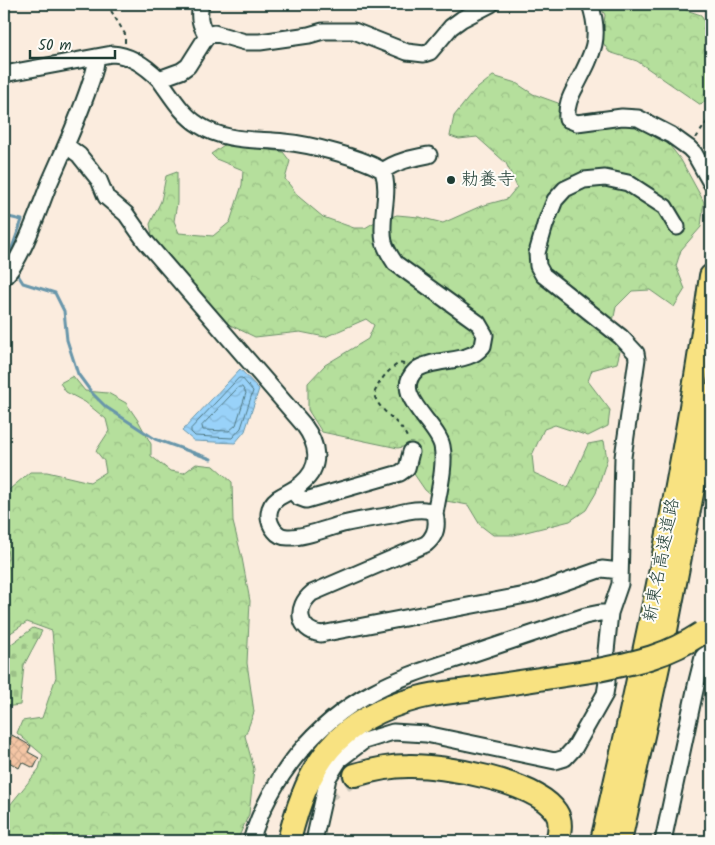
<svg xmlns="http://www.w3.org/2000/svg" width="715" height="845" font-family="Kalam,'Klee One',sans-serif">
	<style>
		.forest { fill: url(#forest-crowns); stroke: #6a8e68 }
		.cemetery { fill: url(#cemetery-stones); stroke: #6a8e68 }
		.water { fill: url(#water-waves); stroke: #6896aa }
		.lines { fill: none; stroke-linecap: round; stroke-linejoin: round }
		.shore { stroke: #507983; stroke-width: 1 }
		.stream { stroke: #6896aa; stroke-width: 3 }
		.building { fill: url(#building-cross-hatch); stroke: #1f3d34 }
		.highway-tunnel { stroke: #cfc9bc; stroke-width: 22; stroke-dasharray: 22 11; stroke-linecap: butt }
		.minor-casing { stroke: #1f3d34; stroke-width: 19 }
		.highway-casing { stroke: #1f3d34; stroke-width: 26 }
		.path { stroke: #1f3d34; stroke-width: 2; stroke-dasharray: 4 4; stroke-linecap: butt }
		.minor { stroke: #fdfcf7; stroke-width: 15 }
		.highway { stroke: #f8e281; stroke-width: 22 }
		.highway-bridge-casing { stroke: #1f3d34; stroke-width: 26; stroke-linecap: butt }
		.highway-bridge { stroke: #f8e281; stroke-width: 22 }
		.poi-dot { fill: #1f3d34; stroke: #fdfcf7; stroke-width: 2 }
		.labels { text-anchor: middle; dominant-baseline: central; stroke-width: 4; stroke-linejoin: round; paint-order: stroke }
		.poi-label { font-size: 18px; fill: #1f3d34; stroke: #fdfcf7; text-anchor: start }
		.street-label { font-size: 18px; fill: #1f3d34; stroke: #fdfcf7 }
	</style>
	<defs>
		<pattern id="forest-crowns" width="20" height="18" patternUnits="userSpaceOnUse" patternTransform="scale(1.25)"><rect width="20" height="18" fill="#b5df9c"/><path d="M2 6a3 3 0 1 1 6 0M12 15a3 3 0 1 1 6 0" fill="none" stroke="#9bc087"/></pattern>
		<pattern id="cemetery-stones" width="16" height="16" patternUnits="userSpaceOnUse" patternTransform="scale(1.25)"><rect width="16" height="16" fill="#b5df9c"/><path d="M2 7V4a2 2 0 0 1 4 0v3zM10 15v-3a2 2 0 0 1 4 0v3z" fill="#9bc087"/></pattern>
		<pattern id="water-waves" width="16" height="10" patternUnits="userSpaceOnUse" patternTransform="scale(1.25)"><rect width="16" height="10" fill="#99d2f9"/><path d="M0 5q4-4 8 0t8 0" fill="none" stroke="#83b5d6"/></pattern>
		<pattern id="building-cross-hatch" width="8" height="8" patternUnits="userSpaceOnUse" patternTransform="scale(1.25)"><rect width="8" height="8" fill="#f5c6a5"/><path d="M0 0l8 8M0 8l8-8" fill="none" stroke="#d2ab8f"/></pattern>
	</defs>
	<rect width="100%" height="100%" fill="#fbecde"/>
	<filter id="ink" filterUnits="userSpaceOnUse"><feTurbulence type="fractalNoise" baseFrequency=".02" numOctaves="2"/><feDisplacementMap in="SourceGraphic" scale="10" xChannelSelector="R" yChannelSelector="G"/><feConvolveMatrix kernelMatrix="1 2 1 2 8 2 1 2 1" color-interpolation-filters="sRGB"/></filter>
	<g filter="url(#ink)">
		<path class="forest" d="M 599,4 L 671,4 L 677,7 L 701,15 L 711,36 L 711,95 L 701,105 L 637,61 L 609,52 L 602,41 L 605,15 Z
			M 493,76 L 516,83 L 533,94 L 558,103 L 572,117 L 638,124 L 667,142 L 681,160 L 704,202 L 701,227 L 681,250 L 676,266 L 685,289 L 674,307 L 650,290 L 632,291 L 616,307 L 610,336 L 620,351 L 617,363 L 592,370 L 588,381 L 610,410 L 608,426 L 588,436 L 555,425 L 544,429 L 532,455 L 534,473 L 568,488 L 588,444 L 604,441 L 607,459 L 596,493 L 586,510 L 570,521 L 514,535 L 493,535 L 480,525 L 468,505 L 446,501 L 430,494 L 425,490 L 412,471 L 413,445 L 398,448 L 322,432 L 308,410 L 308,383 L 325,365 L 368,339 L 374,325 L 366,319 L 325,337 L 300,332 L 255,337 L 228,324 L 195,292 L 153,241 L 150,224 L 161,201 L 166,176 L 177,172 L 177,203 L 174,221 L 179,233 L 213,236 L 230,222 L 242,185 L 243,170 L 216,159 L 211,154 L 227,143 L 283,152 L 290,161 L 285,179 L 299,197 L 323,217 L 354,228 L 365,228 L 375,222 L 397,215 L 419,217 L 443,223 L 481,206 L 507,199 L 517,187 L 506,163 L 477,137 L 459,139 L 450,136 L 454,116 L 474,91 Z
			M 73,376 L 85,391 L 108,393 L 126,403 L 139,422 L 151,444 L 151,456 L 170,471 L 184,473 L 196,464 L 214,466 L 232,482 L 233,522 L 242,558 L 250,601 L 247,663 L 254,712 L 245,736 L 254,769 L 249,814 L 237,841 L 4,841 L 4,809 L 10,805 L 39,769 L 43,755 L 17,733 L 22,721 L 42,718 L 56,677 L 52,631 L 27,622 L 9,634 L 4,643 L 4,568 L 8,558 L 5,534 L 4,533 L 4,494 L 30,472 L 47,472 L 90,482 L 106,472 L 104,461 L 96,451 L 109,431 L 106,419 L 85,402 L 66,392 L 60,383 Z"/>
		<path class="cemetery" d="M 33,628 L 42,631 L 24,665 L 20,705 L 4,707 L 4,661 L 10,645 Z"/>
		<path class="water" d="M 240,369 L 259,389 L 245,431 L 235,443 L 194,441 L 182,431 Z"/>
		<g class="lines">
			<path class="shore" d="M 239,378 L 242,378 L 253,391 L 241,428 L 232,438 L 195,436 L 191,432 L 191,429 Z
				M 239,387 L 242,387 L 246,393 L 236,425 L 229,431 L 203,430 L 202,426 Z"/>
			<path class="stream" d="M 4,216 L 22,220 L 8,259 L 10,262
				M 16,272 L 23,283 L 55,293 L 64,311 L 67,340 L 78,374 L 92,393 L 106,407 L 155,439 L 211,459"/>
		</g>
		<path class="building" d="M 12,735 L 31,746 L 28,752 L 39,758 L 34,768 L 22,762 L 19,768 L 4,759 L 4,749 Z"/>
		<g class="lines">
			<path class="highway-tunnel" d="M 292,822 L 323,793 L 355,775"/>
			<g class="minor-casing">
				<path id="minor" d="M 201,4 C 198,17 200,25 207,36
					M 590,4 C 602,39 592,55 576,86 C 570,97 566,106 567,119 L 577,123 L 622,117 L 638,118 L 671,135 L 689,148 L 694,153 L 711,183
					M 4,74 L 112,54 C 131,55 146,66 159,79 L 181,71 L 188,66 L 207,36 L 214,33 L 245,42 L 260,42 L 309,35 L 323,31 L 354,31 L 407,52 L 424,54 L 430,52 L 451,27 L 462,19 L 491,4
					M 159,79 C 171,95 182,115 199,125 C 225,142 255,139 284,142 C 308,144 365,158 383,171 C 391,194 379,219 384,242 C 386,249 391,257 395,263 L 478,323 L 485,335 L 483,346 C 480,349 476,354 471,355 C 457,362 428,360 416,370 C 390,394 437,423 442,446 C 446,465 438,495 435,514
					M 67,146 L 79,155 L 99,180 L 106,197 L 126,214 L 145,241 L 303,424 C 318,444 323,466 301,484 C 294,490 286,493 278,498 C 267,506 266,520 275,531 C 278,535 283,537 288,537 C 304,538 327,528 343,524 C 359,520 375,518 392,515 C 402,512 414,509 425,510 C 430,510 432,511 435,514 C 438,526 436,536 426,544 L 312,593 C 295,607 297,630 321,634 L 531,594 L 602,569 L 620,571
					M 383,171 C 396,161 413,158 429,155
					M 4,277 C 21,263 40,206 49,184 C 63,152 78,120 89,87 C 92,77 97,68 96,57
					M 292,490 L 298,497 L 306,500 L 400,473 L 407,468 L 411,452
					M 251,841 C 270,778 315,723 373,692 C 404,675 437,666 469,655 C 508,642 546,629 585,616 L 600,613 L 610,613 L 620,584 L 623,457 L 637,359 L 636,353 L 621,337 L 543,275 L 538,266 L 537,253 L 545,225 L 555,200 L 565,189 L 584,180 L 605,178 L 628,183 L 665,207 L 677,227
					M 314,841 L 328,778 L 340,759 L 364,741 L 393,732 L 426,734 L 555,761 L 565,758 L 575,747 L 605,694 L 607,682 L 606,651 L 610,613
					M 663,841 L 697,681 L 703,657 L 711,647"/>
			</g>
			<g class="highway-casing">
				<path id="highway" d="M 355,775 C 372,770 389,766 408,766 C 442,765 536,781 556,812 C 562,821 560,831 557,841
					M 289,841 C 307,763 337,719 418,698 C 436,693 455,692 474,689 C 515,683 557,676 598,670
					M 602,841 C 645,654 685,467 711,276
					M 620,841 L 666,630 L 711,394"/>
			</g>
			<path class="path" d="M 107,4 L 125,34 L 125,44
				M 696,138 L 711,116
				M 4,296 L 7,325 L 4,334
				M 404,364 L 399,363 C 387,371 379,381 374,394 C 379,413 402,421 408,440"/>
			<use href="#minor" class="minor"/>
			<use href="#highway" class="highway"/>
			<g class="highway-bridge-casing">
				<path id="highway-bridge" d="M 598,670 C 638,662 667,656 702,633"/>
			</g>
			<use href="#highway-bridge" class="highway-bridge"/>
		</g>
	</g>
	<circle class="poi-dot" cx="451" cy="180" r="5"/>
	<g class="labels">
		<g class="poi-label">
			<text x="461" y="180">勅養寺</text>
		</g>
		<g class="street-label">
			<text transform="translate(662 560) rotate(-79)">新東名高速道路</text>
		</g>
	</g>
	<rect width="715" height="845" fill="none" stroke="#fdfcf7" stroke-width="20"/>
	<rect x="10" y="10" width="695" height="825" fill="none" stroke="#1f3d34" stroke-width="2" filter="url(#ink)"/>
	<path d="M30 50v8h85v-8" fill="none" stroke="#1f3d34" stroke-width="2.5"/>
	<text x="38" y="50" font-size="15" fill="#1f3d34" stroke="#fdfcf7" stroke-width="4" paint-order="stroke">50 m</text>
</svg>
